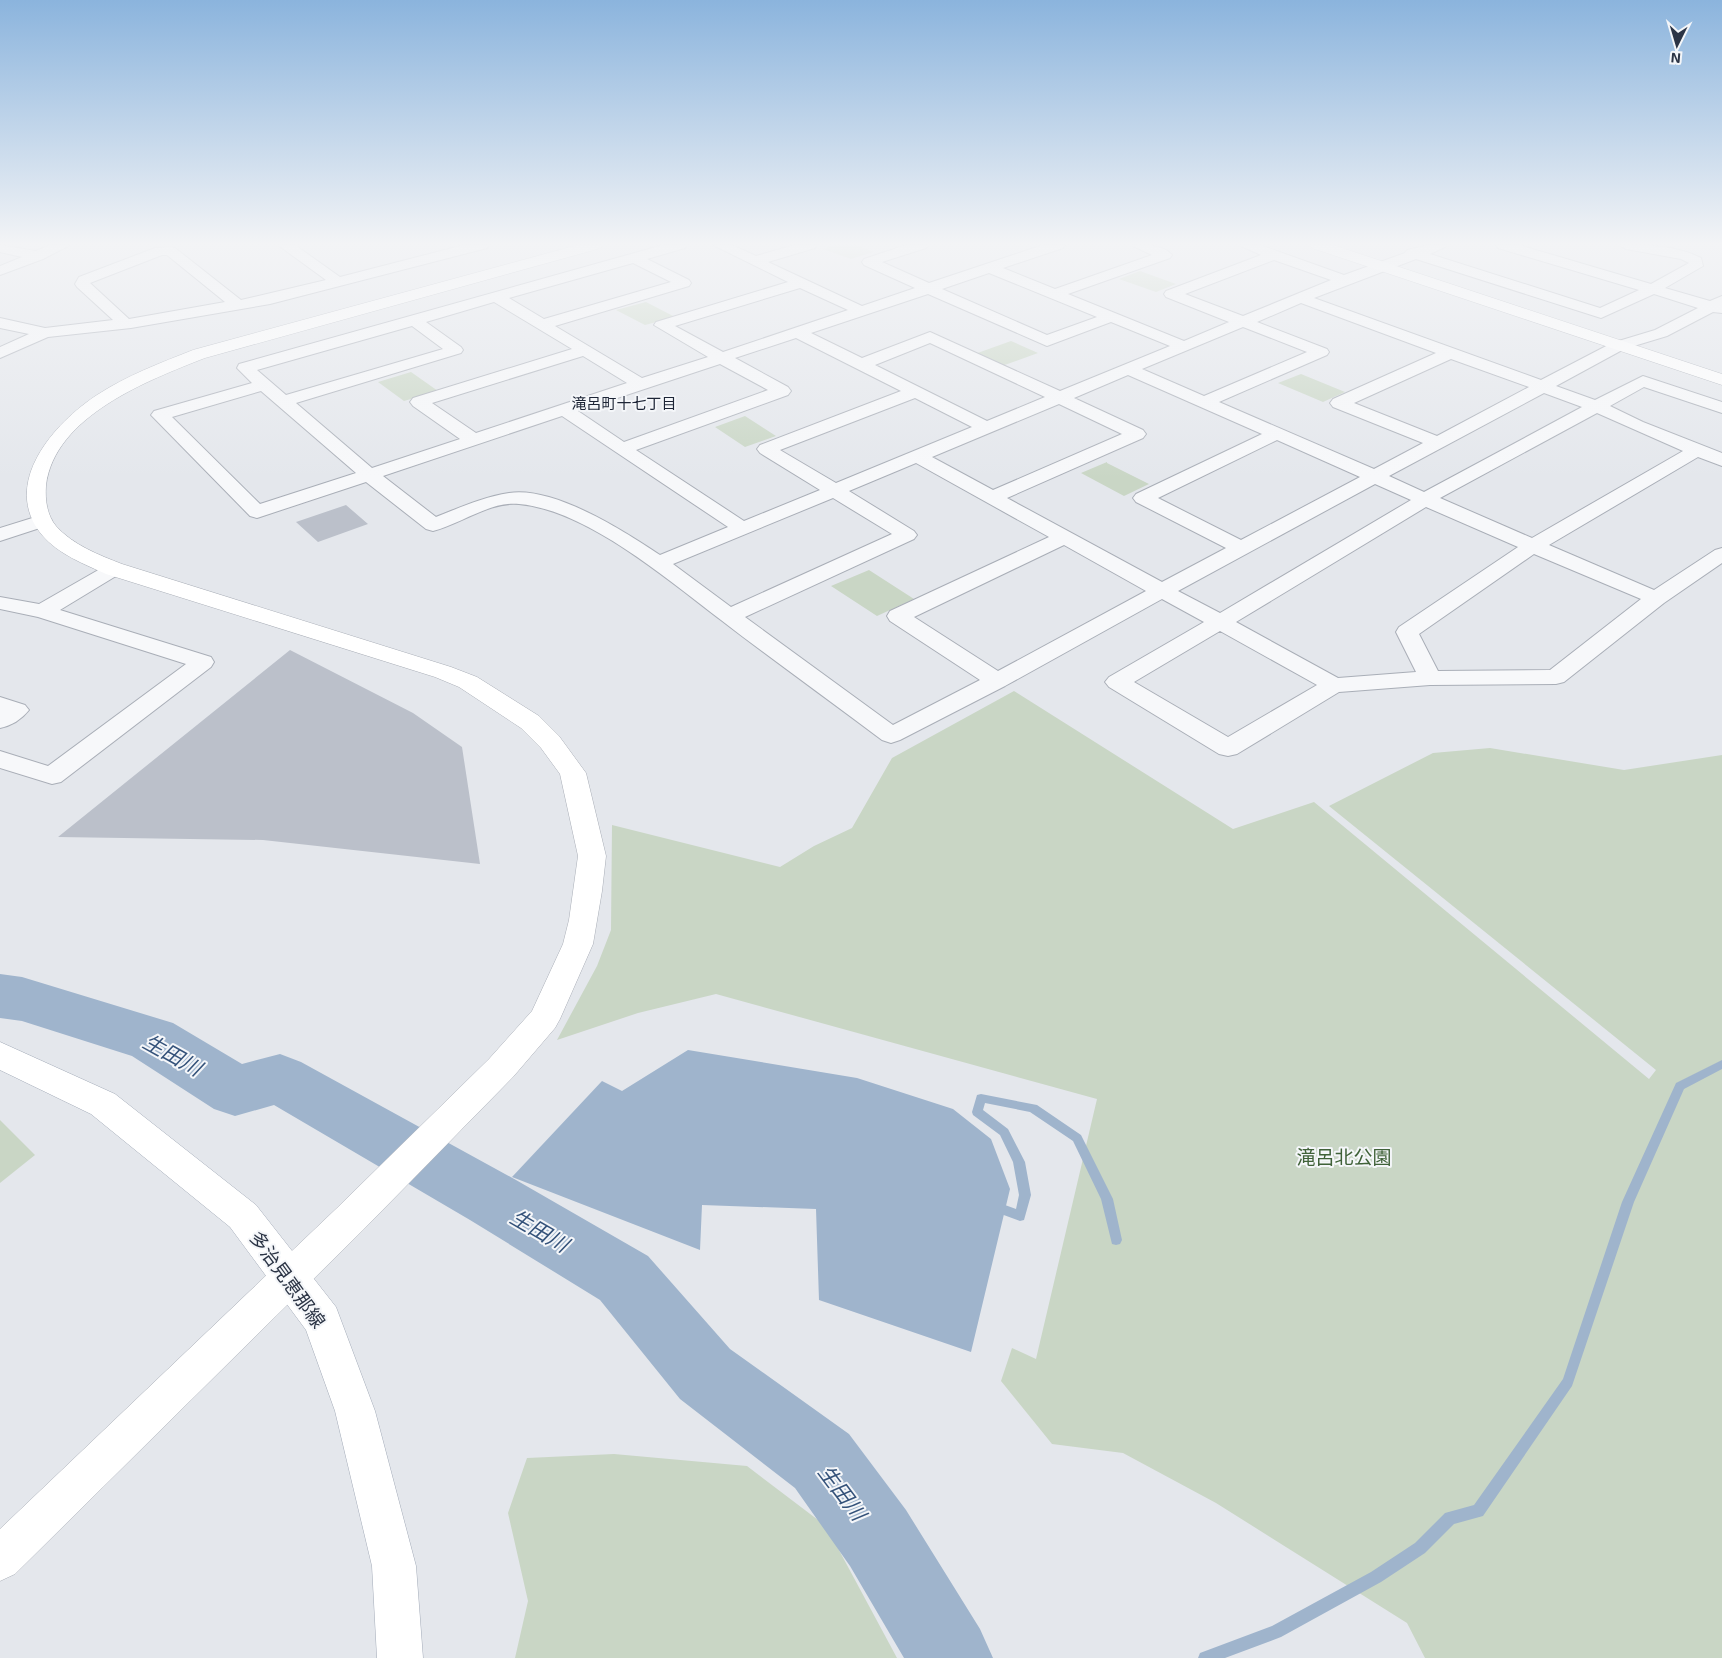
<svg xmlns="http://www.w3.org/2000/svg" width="1722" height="1658" font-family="'Exo 2','Noto Sans JP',sans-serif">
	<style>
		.green { fill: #c9d6c5 }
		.water { fill: #9fb4cc }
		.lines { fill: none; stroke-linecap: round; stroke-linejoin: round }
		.stream { fill: #9fb4cc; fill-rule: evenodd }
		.river { fill: #9fb4cc; fill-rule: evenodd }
		.building { fill: #bbc0ca }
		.street-casing { stroke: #a9aeb7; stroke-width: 2 }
		.secondary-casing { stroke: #a9aeb7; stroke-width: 1 }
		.primary-casing { stroke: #a3abb8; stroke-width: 1 }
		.street { fill: #f7f8fa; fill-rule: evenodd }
		.secondary { fill: #fff; fill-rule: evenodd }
		.primary { fill: #fff; fill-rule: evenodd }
		.labels { text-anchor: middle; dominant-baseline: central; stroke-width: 4; stroke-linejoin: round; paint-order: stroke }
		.far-neighbourhood-label { font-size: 15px; fill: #1d2536; stroke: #f4f6f9 }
		.near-park-label { font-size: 19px; fill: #3f6138; stroke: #f4f6f9 }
		.near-street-label { font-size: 19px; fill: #2b3445; stroke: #f4f6f9 }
		.near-water-label { font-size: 21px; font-style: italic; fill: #34527a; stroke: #f4f6f9 }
	</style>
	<rect width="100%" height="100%" fill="#e4e7ec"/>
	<path class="green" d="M 835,245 L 857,245 L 874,252 L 851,259 L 823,249 Z
		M 1140,271 L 1176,284 L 1156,292 L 1119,279 Z
		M 646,302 L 675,317 L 645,325 L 616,310 Z
		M 1011,341 L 1038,353 L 999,367 L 972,355 Z
		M 411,372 L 438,391 L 404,401 L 378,382 Z
		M 1301,374 L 1345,392 L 1323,402 L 1278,383 Z
		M 745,416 L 776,436 L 745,447 L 715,427 Z
		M 1107,462 L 1107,463 L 1149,484 L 1124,496 L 1081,473 Z
		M 869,570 L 914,599 L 877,616 L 831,586 Z
		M 1014,691 L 1233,829 L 1314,802 L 1649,1079 L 1656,1070 L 1329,806 L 1433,753 L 1490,748 L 1624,770 L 1722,755 L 1722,1658 L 1425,1658 L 1407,1623 L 1216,1503 L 1123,1453 L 1052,1444 L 1001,1381 L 1012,1348 L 1036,1359 L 1097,1099 L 716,994 L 638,1013 L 557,1040 L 597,966 L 611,930 L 612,825 L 780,867 L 814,846 L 852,828 L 892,758 Z
		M 0,1120 L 35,1155 L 0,1183 Z
		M 614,1454 L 747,1466 L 826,1526 L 897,1658 L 515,1658 L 528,1601 L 508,1513 L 527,1458 Z"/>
	<path class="water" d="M 688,1050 L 857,1078 L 953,1109 L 991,1139 L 1010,1189 L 971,1352 L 819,1300 L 816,1209 L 702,1205 L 700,1250 L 512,1177 L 602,1081 L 622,1091 Z"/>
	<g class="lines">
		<path class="stream" d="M 1722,1060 L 1722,1069 L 1684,1089 L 1634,1202 L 1572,1386 L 1483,1516 L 1454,1524 L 1425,1553 L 1381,1582 L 1281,1637 L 1225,1658 L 1198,1658 L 1200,1653 L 1272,1626 L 1371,1572 L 1415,1543 L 1445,1513 L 1474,1505 L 1563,1379 L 1622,1202 L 1676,1083 Z
			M 981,1094 L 1037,1105 L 1081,1135 L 1113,1199 L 1122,1240 L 1120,1244 L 1116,1245 L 1112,1244 L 1101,1199 L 1073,1141 L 1030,1112 L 985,1103 L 983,1110 L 1008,1129 L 1025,1162 L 1031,1195 L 1024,1220 L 1020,1221 L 1001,1214 L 999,1210 L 1001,1206 L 1005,1205 L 1016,1209 L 1019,1195 L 1013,1162 L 1000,1135 L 973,1115 L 972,1112 L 977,1095 Z"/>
		<path class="river" d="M 0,974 L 22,977 L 173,1023 L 242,1064 L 280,1054 L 301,1062 L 516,1180 L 648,1256 L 730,1349 L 849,1434 L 906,1510 L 980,1629 L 993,1658 L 904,1658 L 850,1566 L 795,1488 L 680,1399 L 600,1300 L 470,1220 L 274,1105 L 235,1116 L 214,1109 L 132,1056 L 22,1021 L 0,1018 Z"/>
	</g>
	<path class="building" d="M 346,505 L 368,524 L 318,542 L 296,522 Z
		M 290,650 L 413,713 L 462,747 L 480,864 L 263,840 L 58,837 Z"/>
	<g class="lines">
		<g class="street-casing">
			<path id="street" d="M 0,245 L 36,251 L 50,245 L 70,245 L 43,259 L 0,275 L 0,266 L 22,257 L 0,252 Z
				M 278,245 L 295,245 L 340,277 L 464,245 L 489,245 L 487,248 L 270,304 L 131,328 L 48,337 L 0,358 L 0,347 L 29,334 L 0,328 L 0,318 L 45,328 L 113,320 L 77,287 L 75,284 L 79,277 L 155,248 L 170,247 L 175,248 L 241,300 L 326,280 ZM 162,255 L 167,255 L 225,302 L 129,319 L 90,283 Z
				M 663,245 L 687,245 L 685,248 L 647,259 L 689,280 L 691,283 L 689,286 L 555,326 L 642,378 L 708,357 L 654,325 L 656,322 L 788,282 L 713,245 L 732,245 L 756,256 L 794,245 L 817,245 L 815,248 L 768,262 L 862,306 L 915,288 L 864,265 L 862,262 L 864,259 L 906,245 L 928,245 L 926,248 L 882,262 L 929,283 L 1043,245 L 1065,245 L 1063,248 L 1003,268 L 1055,289 L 1152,255 L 1131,245 C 1144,245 1163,244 1172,255 L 1170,258 L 1068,294 L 1184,341 L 1229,322 L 1166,297 L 1164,294 L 1166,291 L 1261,255 L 1239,245 L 1260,245 L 1344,275 L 1405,253 L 1407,250 L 1428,245 L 1449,245 L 1430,254 L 1600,308 L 1639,290 L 1498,248 L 1496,245 L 1519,245 L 1651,284 L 1689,263 L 1681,259 L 1626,249 L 1619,245 C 1647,245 1676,245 1701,258 L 1703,266 L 1665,288 L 1710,301 L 1722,296 L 1722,313 L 1713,312 L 1667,336 L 1624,349 L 1556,386 L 1595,400 L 1643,376 L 1722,402 L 1722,413 L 1644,387 L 1610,406 L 1643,422 L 1722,453 L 1722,466 L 1698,457 L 1549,545 L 1654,590 L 1715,550 L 1722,548 L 1722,563 L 1664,603 L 1564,682 L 1556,684 L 1430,685 L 1339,692 L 1237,754 L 1228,756 L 1219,754 L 1109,687 L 1105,682 L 1109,677 L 1204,622 L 1162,599 L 1005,686 L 900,740 L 891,743 L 882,740 C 829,700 774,661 721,620 C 668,580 587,510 519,504 C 490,501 461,524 433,531 L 426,529 L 366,482 L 257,518 L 250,516 L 151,415 L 154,411 L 252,383 L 237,368 L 239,364 ZM 1416,259 L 1601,318 L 1654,294 L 1698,308 L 1655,330 L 1612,343 L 1541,380 L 1314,298 ZM 1274,260 L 1331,280 L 1243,316 L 1185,294 ZM 633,263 L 671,282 L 544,319 L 509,298 ZM 989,273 L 1097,317 L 1047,335 L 942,289 ZM 800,288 L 848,310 L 723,352 L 675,326 ZM 928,294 L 1047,346 L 1111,322 L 1170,346 L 1060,391 L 930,332 L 862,358 L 811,333 ZM 494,302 L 572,349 L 413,398 L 410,402 L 413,406 L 460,439 L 372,468 L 296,403 L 461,353 L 463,350 L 461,347 L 426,322 ZM 1301,303 L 1436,353 L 1333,399 L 1330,403 L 1333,407 L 1423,443 L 1374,469 L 1219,402 L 1327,355 L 1329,352 L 1327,349 L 1257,322 ZM 412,326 L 443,349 L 286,395 L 257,370 ZM 1243,327 L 1307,352 L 1204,396 L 1142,369 ZM 796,338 L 901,391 L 760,445 L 757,449 L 760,453 L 820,490 L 744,521 L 636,450 L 788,395 L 791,391 L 788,387 L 735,358 ZM 930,343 L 1045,397 L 987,421 L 875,365 ZM 583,356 L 627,383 L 476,433 L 432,403 ZM 1451,359 L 1529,387 L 1437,436 L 1354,403 ZM 720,364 L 768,390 L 624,442 L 578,411 ZM 1128,375 L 1262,434 L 1136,494 L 1133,498 L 1136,502 L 1226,548 L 1162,582 L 1007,498 L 1143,438 L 1146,434 L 1143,430 L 1074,398 ZM 261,391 L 356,473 L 260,504 L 172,417 ZM 1544,393 L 1582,407 L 1424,492 L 1389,476 ZM 915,398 L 972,427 L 836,483 L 780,450 ZM 1059,404 L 1122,434 L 993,490 L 932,457 ZM 1597,413 L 1683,451 L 1532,538 L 1440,498 ZM 562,416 L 728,527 L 660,555 C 624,531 554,486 509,493 C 483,497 459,508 436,517 L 383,476 ZM 1277,440 L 1360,477 L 1241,540 L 1158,498 ZM 916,463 L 1049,537 L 890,611 L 887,616 L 890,621 L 980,680 L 893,725 L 745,617 L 914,539 L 917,535 L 914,531 L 849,491 ZM 1375,484 L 1411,500 L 1220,613 L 1178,591 ZM 833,498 L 892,534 L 731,607 L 673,564 ZM 1426,507 L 1518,547 L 1399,627 L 1396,632 L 1416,672 L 1338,678 L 1236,622 ZM 1064,545 L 1146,591 L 998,671 L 914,617 ZM 1534,554 L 1641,599 L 1550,670 L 1438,671 L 1419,634 ZM 1220,631 L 1317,685 L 1228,737 L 1134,682 Z
				M 42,515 L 49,517 L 52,521 L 49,525 L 0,541 L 0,528 Z
				M 114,563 L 121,565 L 124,569 L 121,573 L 60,610 L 211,657 L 214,662 L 211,667 L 61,782 L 52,784 L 0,768 L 0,751 L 48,766 L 186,664 L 38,617 L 0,609 L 0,597 L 39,604 L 107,565 Z
				M 0,697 L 25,705 L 29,710 C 22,719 11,726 0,728 Z"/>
		</g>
		<g class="secondary-casing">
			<path id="secondary" d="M 578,245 L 603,245 L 601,248 L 205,358 C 149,380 54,416 46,486 C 45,500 47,515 56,526 C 73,545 99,555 122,564 L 451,667 L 477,677 L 539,716 L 559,736 L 586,773 L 606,856 L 602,891 L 593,944 L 560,1019 L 555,1028 L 513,1077 L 363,1230 L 15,1574 L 0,1581 L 0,1529 L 337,1208 L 489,1059 L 532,1011 L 563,944 L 569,920 L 578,856 L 560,774 L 541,748 L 521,728 L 459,687 L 435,677 L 106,574 C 84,564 58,554 42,535 C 0,484 54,423 97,395 C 126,376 160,363 193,350 Z
				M 1310,245 L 1333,245 L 1722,374 L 1722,385 L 1312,248 Z"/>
		</g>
		<g class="primary-casing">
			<path id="primary" d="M 0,1042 L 115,1094 L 256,1205 L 336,1307 L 375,1411 L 416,1566 L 423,1658 L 377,1658 L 372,1566 L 335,1411 L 306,1330 L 230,1227 L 91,1114 L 0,1070 Z"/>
		</g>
		<use href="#street" class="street"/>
		<use href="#secondary" class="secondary"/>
		<use href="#primary" class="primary"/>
	</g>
	<linearGradient id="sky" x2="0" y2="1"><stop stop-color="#8bb4dd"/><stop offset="0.51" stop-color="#f3f4f6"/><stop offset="1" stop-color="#f3f4f6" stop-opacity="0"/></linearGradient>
	<rect width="1722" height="478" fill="url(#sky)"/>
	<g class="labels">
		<g class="far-neighbourhood-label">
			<text x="624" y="403">滝呂町十七丁目</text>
		</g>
		<g class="near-park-label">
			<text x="1344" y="1156">滝呂北公園</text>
		</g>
		<g class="near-street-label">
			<text transform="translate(288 1279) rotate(54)">多治見恵那線</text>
		</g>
		<g class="near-water-label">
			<text transform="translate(173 1054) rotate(29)">生田川</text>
			<text transform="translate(540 1230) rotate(30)">生田川</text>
			<text transform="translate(843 1492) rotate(53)">生田川</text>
		</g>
	</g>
	<g transform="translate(1677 45) rotate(185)" stroke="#f4f6f9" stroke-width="4" paint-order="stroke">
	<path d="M0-4L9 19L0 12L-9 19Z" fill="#2b3445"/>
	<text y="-8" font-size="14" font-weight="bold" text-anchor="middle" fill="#2b3445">N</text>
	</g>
</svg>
